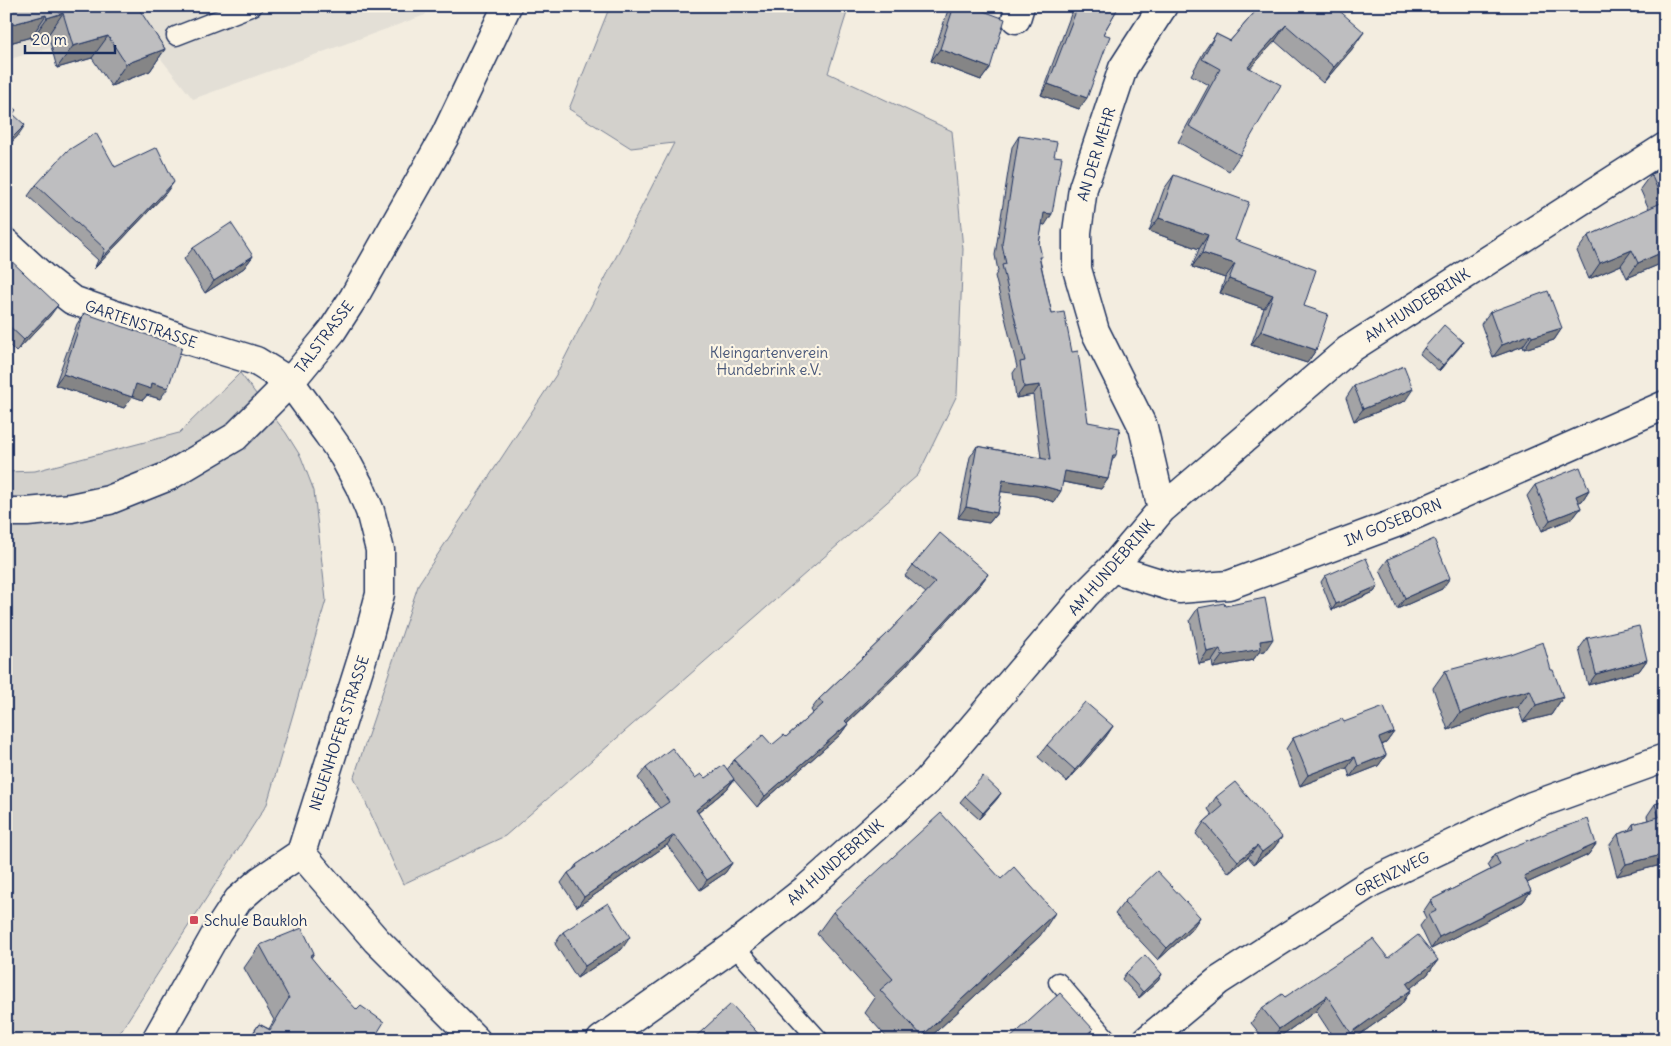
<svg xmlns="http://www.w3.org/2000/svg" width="1671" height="1046" font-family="Delius,sans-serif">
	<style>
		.built { fill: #e3dfd6 }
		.green { fill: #d3d1cc; stroke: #778095 }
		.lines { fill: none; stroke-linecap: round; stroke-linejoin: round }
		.lane-casing { stroke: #1b2f5e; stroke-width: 21 }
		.street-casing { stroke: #1b2f5e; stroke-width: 31 }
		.primary-casing { stroke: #1b2f5e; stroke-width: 31 }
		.lane { stroke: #fcf5e5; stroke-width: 18 }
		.street { stroke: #fcf5e5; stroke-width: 28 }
		.primary { stroke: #fcf5e5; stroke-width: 28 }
		.wall { fill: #a3a3a5; stroke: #1b2f5e }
		.shaded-wall { fill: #858586; stroke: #1b2f5e }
		.building { fill: #bebec0; stroke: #1b2f5e }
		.poi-dot { fill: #d1495b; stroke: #fcf5e5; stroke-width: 2 }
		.labels { text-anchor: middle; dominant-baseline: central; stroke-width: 4.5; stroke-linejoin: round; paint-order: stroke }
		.street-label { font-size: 15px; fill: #1b2f5e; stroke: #fcf5e5 }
		.park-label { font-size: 15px; fill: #49587a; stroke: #fcf5e5 }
		.poi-label { font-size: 15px; fill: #1b2f5e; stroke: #fcf5e5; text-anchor: start }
	</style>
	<rect width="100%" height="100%" fill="#f3ede0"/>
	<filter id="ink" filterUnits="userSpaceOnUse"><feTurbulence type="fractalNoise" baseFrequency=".02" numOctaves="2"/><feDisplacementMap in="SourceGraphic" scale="10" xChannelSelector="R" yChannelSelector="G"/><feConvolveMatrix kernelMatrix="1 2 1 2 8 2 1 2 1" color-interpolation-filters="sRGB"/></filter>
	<g filter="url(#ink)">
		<path class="built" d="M 6,6 L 430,6 L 425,15 L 193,99 L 134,25 L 6,60 Z"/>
		<path class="green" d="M 610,6 L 849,6 L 828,73 L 952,131 L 963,249 L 957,395 L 918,475 L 505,836 L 403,884 L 354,777 L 419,583 L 556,375 L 674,143 L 631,148 L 569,109 Z
			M 240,373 L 286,433 L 301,457 L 314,491 L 326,600 L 267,804 L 115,1040 L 6,1040 L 6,472 L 35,471 L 179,433 Z"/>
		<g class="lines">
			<g class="lane-casing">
				<path id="lane" d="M 176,36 L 253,6
					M 734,946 L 819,1040
					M 1058,982 L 1108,1040"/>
			</g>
			<g class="street-casing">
				<path id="street" d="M 1016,19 L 1020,6
					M 6,243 L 44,278 L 72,300 L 181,338 L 256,361 L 290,382 L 328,434 L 344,457 L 360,487 L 370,511 L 380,550 L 380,594 L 367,643 L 301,853
					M 1162,509 L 1143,427 L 1095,331 L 1077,269 L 1077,232 L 1083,188 L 1123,68 L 1163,6
					M 1112,568 L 1179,589 L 1229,585 L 1396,523 L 1665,405
					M 301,853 L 376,940 L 476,1040
					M 156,1040 L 217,932 L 238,900 L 261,880 L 301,853
					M 601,1040 L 734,946 L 805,890 L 927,781 L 1086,594 L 1112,568 L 1162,509 L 1348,350 L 1665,147
					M 1147,1040 L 1218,981 L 1372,882 L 1532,806 L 1665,758"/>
			</g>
			<g class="primary-casing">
				<path id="primary" d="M 6,512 L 27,512 L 71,508 L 109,500 L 169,476 L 235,437 L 290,382 L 332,331 L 354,297 L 445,136 L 507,6"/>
			</g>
			<use href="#lane" class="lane"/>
			<use href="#street" class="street"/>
			<use href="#primary" class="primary"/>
		</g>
		<path class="wall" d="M 6,6 L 144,6 L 138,9 L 165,49 L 150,71 L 111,86 L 92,58 L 57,68 L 48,35 L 31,40 L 31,37 L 6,44 Z
			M 306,6 L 318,6 L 309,12 Z
			M 952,6 L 970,6 L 990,68 L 981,80 L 931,61 L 947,13 Z
			M 1074,6 L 1119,6 L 1103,34 L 1079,109 L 1041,95 Z
			M 1260,6 L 1340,11 L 1353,48 L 1323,83 L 1275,41 L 1250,68 L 1240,155 L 1229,171 L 1178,142 L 1209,85 L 1191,75 L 1205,50 L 1216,34 L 1230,41 Z
			M 1019,136 L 1045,225 L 1042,224 L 1039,244 L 1040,260 L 1052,314 L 1088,422 L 1116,455 L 1112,461 L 1108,479 L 1101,489 L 1063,482 L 1054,502 L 1036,496 L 1001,491 L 997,513 L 989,523 L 958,518 L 970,457 L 977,446 L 1041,458 L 1033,395 L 1016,398 L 1013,373 L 1017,367 L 995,276 L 998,271 L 995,255 L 1012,147 Z
			M 115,167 L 166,193 L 94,269 L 98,260 L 28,196 L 36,185 Z
			M 1665,168 L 1665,262 L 1627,278 L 1621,265 L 1589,279 L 1577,251 L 1588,236 L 1649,209 L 1640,189 L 1651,174 Z
			M 1174,175 L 1235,240 L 1304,306 L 1316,350 L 1307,363 L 1251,345 L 1264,308 L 1220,293 L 1225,278 L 1192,267 L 1199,249 L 1149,231 L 1164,189 Z
			M 193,248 L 253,256 L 244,268 L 205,293 L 184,259 Z
			M 6,256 L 50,316 L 16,352 L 6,342 Z
			M 1490,312 L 1562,328 L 1554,340 L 1524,349 L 1523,346 L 1493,357 L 1481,324 Z
			M 84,313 L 160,399 L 147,395 L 143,400 L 132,396 L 124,408 L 55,385 L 77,324 Z
			M 1463,342 L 1439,371 L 1420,354 L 1424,348 Z
			M 1354,386 L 1405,401 L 1354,421 L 1346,398 Z
			M 1535,485 L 1589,490 L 1582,501 L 1578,502 L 1581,508 L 1573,518 L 1542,531 L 1527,496 Z
			M 1388,559 L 1442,589 L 1397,609 L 1380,570 Z
			M 913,565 L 988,574 L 980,585 L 902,670 L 847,723 L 848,724 L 840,735 L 757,807 L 734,780 L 727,789 L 698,813 L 732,863 L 725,873 L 700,890 L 667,845 L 577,907 L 561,883 L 568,873 L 572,871 L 576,865 L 660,808 L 638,778 L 646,768 L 695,778 L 705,778 L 727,770 L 734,760 L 772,745 L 786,737 L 813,713 L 811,710 L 819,699 L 886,635 L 926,593 L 905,576 Z
			M 1325,576 L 1378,586 L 1374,592 L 1332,610 L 1321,582 Z
			M 1225,606 L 1265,651 L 1259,652 L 1253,660 L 1213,668 L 1212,661 L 1199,664 L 1190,620 L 1198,608 Z
			M 1587,638 L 1647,660 L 1639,671 L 1588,685 L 1579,649 Z
			M 1551,670 L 1563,697 L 1551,715 L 1523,722 L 1518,707 L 1488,715 L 1448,730 L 1433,688 L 1445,671 Z
			M 1344,722 L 1394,732 L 1386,743 L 1382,745 L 1386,755 L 1378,766 L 1350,777 L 1347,768 L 1300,786 L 1286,749 L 1293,738 Z
			M 1113,726 L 1105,738 L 1067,782 L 1038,757 L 1047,745 Z
			M 1001,793 L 997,799 L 979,819 L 960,802 L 965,796 Z
			M 1216,797 L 1282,837 L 1273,849 L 1254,864 L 1248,857 L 1229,873 L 1196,834 L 1204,822 L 1212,815 L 1208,809 Z
			M 1665,801 L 1665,864 L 1617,876 L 1609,846 L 1618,834 L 1628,831 L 1633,824 L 1648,820 L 1647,816 L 1655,804 Z
			M 1596,844 L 1588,855 L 1527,883 L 1531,891 L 1523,902 L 1431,949 L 1420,926 L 1426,918 L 1423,912 L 1431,900 L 1490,870 L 1487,865 L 1495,854 Z
			M 1001,879 L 1040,936 L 927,1040 L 889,1040 L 865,1013 L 875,998 L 817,934 L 833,912 Z
			M 1124,902 L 1200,917 L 1192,929 L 1158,960 L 1115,914 Z
			M 563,932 L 622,949 L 577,978 L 555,944 Z
			M 260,945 L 314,953 L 311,958 L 373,1040 L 248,1040 L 259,1024 L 269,1029 L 274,1020 L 244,968 Z
			M 1388,958 L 1438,960 L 1427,975 L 1410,988 L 1411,990 L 1401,1005 L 1352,1040 L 1335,1040 L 1316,1011 L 1275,1040 L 1265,1040 L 1251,1023 L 1262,1008 L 1285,997 Z
			M 1126,973 L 1162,974 L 1158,981 L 1139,998 L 1122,979 Z"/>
		<path class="shaded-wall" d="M 313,6 L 318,6 L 309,12 Z
			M 1336,6 L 1346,6 L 1324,22 Z
			M 63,13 L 48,35 L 31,40 L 47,18 Z
			M 46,15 L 31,37 L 6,44 L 6,26 Z
			M 1286,25 L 1275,41 L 1237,83 L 1248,67 Z
			M 1364,32 L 1353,48 L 1323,83 L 1334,67 Z
			M 108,36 L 92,58 L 57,68 L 73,46 Z
			M 165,49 L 150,71 L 111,86 L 126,64 Z
			M 940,49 L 990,68 L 981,80 L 931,61 Z
			M 13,82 L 6,92 L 6,84 Z
			M 1048,84 L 1087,98 L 1079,109 L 1041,95 Z
			M 25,125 L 17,137 L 6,147 L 6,144 Z
			M 174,182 L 166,193 L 94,269 L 102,258 Z
			M 1044,213 L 1052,214 L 1045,225 L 1036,223 Z
			M 1159,218 L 1208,235 L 1199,249 L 1149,231 Z
			M 1632,250 L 1621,265 L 1589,279 L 1600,263 Z
			M 1665,251 L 1665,262 L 1627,278 L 1638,263 Z
			M 1202,253 L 1235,264 L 1225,278 L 1192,267 Z
			M 253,256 L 244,268 L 205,293 L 214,281 Z
			M 1229,279 L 1273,295 L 1264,308 L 1220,293 Z
			M 58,305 L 50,316 L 16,352 L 24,340 Z
			M 1562,328 L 1554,340 L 1524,349 L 1532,337 Z
			M 1261,331 L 1316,350 L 1307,363 L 1251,345 Z
			M 1531,334 L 1523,346 L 1493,357 L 1502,345 Z
			M 1463,342 L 1459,348 L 1439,371 L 1443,365 Z
			M 63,374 L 132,397 L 124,408 L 55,385 Z
			M 152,383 L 168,388 L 160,399 L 147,395 L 143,400 L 128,395 L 136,384 Z
			M 1040,385 L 1033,395 L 1016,398 L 1024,387 Z
			M 1413,389 L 1405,401 L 1354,421 L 1363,409 Z
			M 1065,471 L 1108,479 L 1101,489 L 1058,481 Z
			M 1003,480 L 1043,486 L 1061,491 L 1054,502 L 1036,496 L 995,491 Z
			M 1589,490 L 1582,501 L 1568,507 L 1576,496 Z
			M 966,507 L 997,513 L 989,523 L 958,518 Z
			M 1581,508 L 1573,518 L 1542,531 L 1550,520 Z
			M 988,574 L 980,585 L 902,670 L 837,732 L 845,721 Z
			M 1450,578 L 1442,589 L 1397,609 L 1405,598 Z
			M 1378,586 L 1374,592 L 1332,610 L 1336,604 Z
			M 1273,639 L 1265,651 L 1259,652 L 1253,660 L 1213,668 L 1222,656 L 1260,641 Z
			M 1220,649 L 1212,661 L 1199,664 L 1207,652 Z
			M 1647,660 L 1639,671 L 1588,685 L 1596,674 Z
			M 1530,690 L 1518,707 L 1488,715 L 1448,730 L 1460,713 L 1500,698 Z
			M 1563,697 L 1551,715 L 1523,722 L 1536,705 Z
			M 848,724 L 840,735 L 757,807 L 765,796 Z
			M 1113,726 L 1105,738 L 1067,782 L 1075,770 Z
			M 1394,732 L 1386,743 L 1371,749 L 1379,738 Z
			M 1386,755 L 1378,766 L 1350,777 L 1358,766 Z
			M 1355,757 L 1347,768 L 1300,786 L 1308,775 Z
			M 734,779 L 727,789 L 689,820 L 696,810 Z
			M 1001,793 L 997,799 L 979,819 L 983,813 Z
			M 674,835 L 667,845 L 577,907 L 584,897 Z
			M 1282,837 L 1273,849 L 1254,864 L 1262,852 Z
			M 1596,844 L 1588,855 L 1516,888 L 1524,876 Z
			M 1257,846 L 1248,857 L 1229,873 L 1238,861 Z
			M 1665,854 L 1665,864 L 1617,876 L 1626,864 Z
			M 732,863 L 725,873 L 700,890 L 707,880 Z
			M 1531,891 L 1523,902 L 1431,949 L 1439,937 Z
			M 1055,913 L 1040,936 L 927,1040 L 919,1040 L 922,1036 Z
			M 1200,917 L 1192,929 L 1158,960 L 1167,948 Z
			M 630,937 L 622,949 L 577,978 L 585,966 Z
			M 1438,960 L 1427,975 L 1397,999 L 1407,984 Z
			M 1162,974 L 1158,981 L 1139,998 L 1143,992 Z
			M 1411,990 L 1401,1005 L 1352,1040 L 1346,1040 L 1351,1033 Z
			M 1327,996 L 1316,1011 L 1275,1040 L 1271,1040 L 1279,1029 Z
			M 1093,1029 L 1085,1040 L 1081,1040 Z"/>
		<path class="building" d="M 6,6 L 137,6 L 165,49 L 126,64 L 108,36 L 73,46 L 63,13 L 47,18 L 46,15 L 6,26 Z
			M 954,6 L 970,6 L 1005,19 L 990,68 L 940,49 Z
			M 1078,6 L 1119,6 L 1103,34 L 1110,36 L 1087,98 L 1048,84 Z
			M 1260,6 L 1336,6 L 1335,7 L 1364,32 L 1334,67 L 1286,25 L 1248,67 L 1281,85 L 1240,155 L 1189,126 L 1220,69 L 1202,59 L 1216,34 L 1230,41 Z
			M 6,73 L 13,82 L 6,84 Z
			M 6,102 L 16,110 L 13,114 L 25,125 L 6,144 Z
			M 96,133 L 115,167 L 157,147 L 174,182 L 102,258 L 105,249 L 36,185 L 67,151 Z
			M 1019,136 L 1057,142 L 1054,156 L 1062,157 L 1052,214 L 1044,213 L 1039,244 L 1042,257 L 1039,257 L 1052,314 L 1064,312 L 1072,352 L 1078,351 L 1088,422 L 1120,428 L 1116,455 L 1113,455 L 1108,479 L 1065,471 L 1061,491 L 1043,486 L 1003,480 L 997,513 L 966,507 L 977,446 L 1050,460 L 1040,385 L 1024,387 L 1020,362 L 1025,361 L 1002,265 L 1006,264 L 1002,244 Z
			M 1665,168 L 1665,251 L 1638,263 L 1632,250 L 1600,263 L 1588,236 L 1663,202 L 1651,174 Z
			M 1174,175 L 1249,202 L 1235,240 L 1316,270 L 1304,306 L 1328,314 L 1316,350 L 1261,331 L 1273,295 L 1229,279 L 1235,264 L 1202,253 L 1208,235 L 1159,218 Z
			M 231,223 L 253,256 L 214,281 L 193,248 Z
			M 6,256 L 58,305 L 24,340 L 6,323 Z
			M 1548,291 L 1562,328 L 1532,337 L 1531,334 L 1502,345 L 1490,312 Z
			M 84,313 L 182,347 L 168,388 L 152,383 L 151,389 L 136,384 L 132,397 L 63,374 Z
			M 1444,325 L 1463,342 L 1443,365 L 1424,348 Z
			M 1404,366 L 1413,389 L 1363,409 L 1354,386 Z
			M 1580,467 L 1589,490 L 1576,496 L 1581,508 L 1550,520 L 1535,485 Z
			M 940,533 L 988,574 L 910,659 L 845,721 L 848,724 L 765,796 L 734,760 L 763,735 L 772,745 L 784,735 L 786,737 L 823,704 L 819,699 L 886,635 L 935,583 L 913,565 Z
			M 1434,539 L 1450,578 L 1405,598 L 1388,559 Z
			M 1366,558 L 1378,586 L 1336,604 L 1325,576 Z
			M 1265,598 L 1273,639 L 1260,641 L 1261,649 L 1222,656 L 1220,649 L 1207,652 L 1198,608 L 1224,603 L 1225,606 Z
			M 1639,626 L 1647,660 L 1596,674 L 1587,638 Z
			M 1543,642 L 1551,670 L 1553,670 L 1563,697 L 1536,705 L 1530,690 L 1500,698 L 1460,713 L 1445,671 L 1510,654 Z
			M 1085,702 L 1113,726 L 1075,770 L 1047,745 Z
			M 1384,707 L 1394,732 L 1379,738 L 1386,755 L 1358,766 L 1355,757 L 1308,775 L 1293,738 L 1342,719 L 1344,722 Z
			M 672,748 L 695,778 L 701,774 L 705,778 L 724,765 L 734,779 L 696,810 L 732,863 L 707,880 L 674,835 L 584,897 L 568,873 L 577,867 L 576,865 L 669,802 L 646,768 Z
			M 983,776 L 1001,793 L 983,813 L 965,796 Z
			M 1235,782 L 1282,837 L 1262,852 L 1257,846 L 1238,861 L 1204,822 L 1223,806 L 1216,797 Z
			M 1665,801 L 1665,854 L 1626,864 L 1618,834 L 1634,829 L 1633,824 L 1659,817 L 1655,804 Z
			M 941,813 L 1001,879 L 1014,867 L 1055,913 L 922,1036 L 880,990 L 893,979 L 833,912 Z
			M 1588,819 L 1596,844 L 1524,876 L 1531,891 L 1439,937 L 1428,915 L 1436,911 L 1431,900 L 1500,865 L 1495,854 L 1554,830 Z
			M 1157,871 L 1200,917 L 1167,948 L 1124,902 Z
			M 608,903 L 630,937 L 585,966 L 563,932 Z
			M 302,928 L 314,953 L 310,956 L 333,984 L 357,1010 L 361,1006 L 384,1022 L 373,1040 L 249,1040 L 259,1024 L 270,1030 L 289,998 L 260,945 Z
			M 1418,935 L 1438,960 L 1407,984 L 1411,990 L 1351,1033 L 1327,996 L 1279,1029 L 1262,1008 L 1282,994 L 1285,997 L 1373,939 L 1388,958 Z
			M 1145,955 L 1162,974 L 1143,992 L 1126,973 Z
			M 1060,993 L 1093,1029 L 1081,1040 L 1008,1040 Z
			M 731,1004 L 764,1040 L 692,1040 Z"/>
	</g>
	<rect class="poi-dot" x="189" y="915" width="10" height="10" rx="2.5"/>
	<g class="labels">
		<g class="street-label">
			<text transform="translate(1096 154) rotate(-73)">AN DER MEHR</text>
			<text transform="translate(1417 305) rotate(-33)">AM HUNDEBRINK</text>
			<text transform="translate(141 324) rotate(19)">GARTENSTRASSE</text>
			<text transform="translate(324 337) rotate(-53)">TALSTRASSE</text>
			<text transform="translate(1393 522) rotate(-22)">IM GOSEBORN</text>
			<text transform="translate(1111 567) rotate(-49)">AM HUNDEBRINK</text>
			<text transform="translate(339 733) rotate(-72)">NEUENHOFER STRASSE</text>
			<text transform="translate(835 862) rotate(-41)">AM HUNDEBRINK</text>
			<text transform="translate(1392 874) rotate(-27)">GRENZWEG</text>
		</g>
		<g class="park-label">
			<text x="769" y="352">Kleingartenverein<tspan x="769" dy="17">Hundebrink e.V.</tspan></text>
		</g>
		<g class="poi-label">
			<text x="204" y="920">Schule Baukloh</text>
		</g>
	</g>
	<rect width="1671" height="1046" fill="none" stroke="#fcf5e5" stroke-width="25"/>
	<rect x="12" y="12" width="1646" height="1021" fill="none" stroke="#1b2f5e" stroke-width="2" filter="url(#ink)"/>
	<path d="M25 45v8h90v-8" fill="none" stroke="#1b2f5e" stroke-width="2.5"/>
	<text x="32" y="45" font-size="15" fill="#1b2f5e" stroke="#fcf5e5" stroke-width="4" paint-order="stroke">20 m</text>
</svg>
